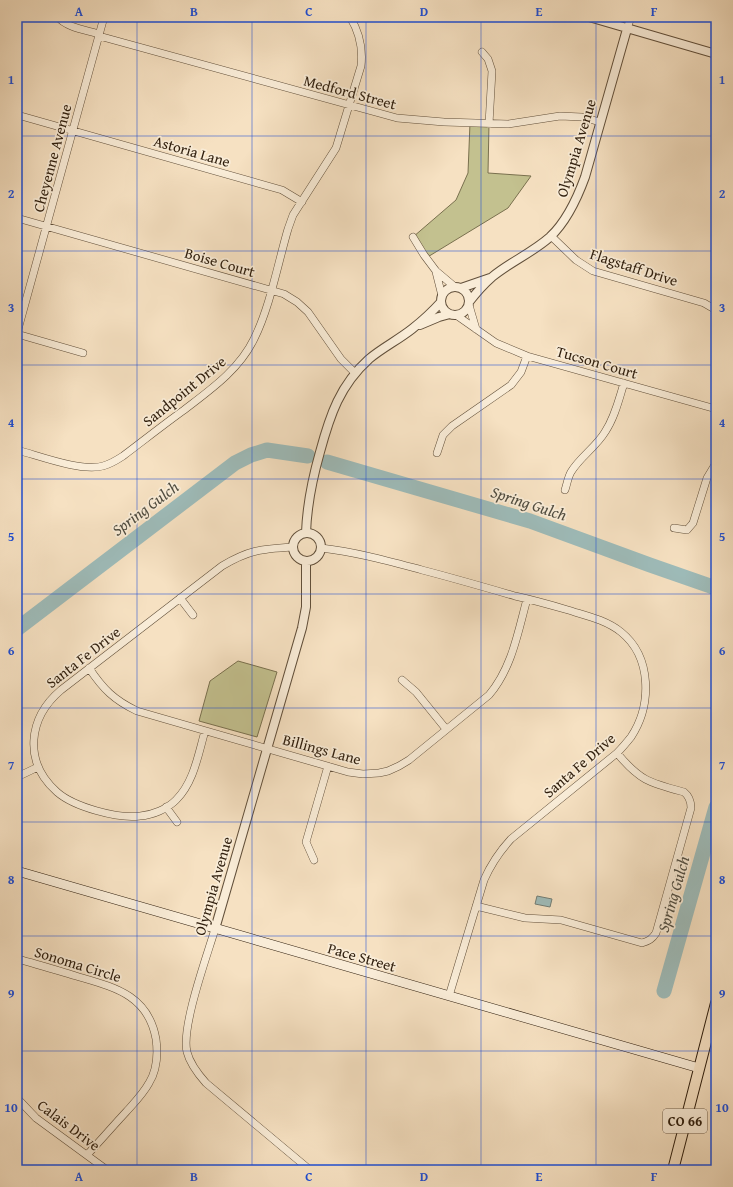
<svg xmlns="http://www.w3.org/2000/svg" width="733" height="1187" font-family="'Gentium Book Plus',serif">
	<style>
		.green { fill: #c3c18f; stroke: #79704e }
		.water { fill: #9ebcba; stroke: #727d75 }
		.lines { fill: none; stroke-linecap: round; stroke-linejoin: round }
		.river { stroke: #9ebcba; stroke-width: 15 }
		.minor-casing { stroke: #614f3a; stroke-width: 8 }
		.tertiary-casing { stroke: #614f3a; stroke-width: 10 }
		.secondary-casing { stroke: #2f1e0d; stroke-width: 10 }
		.primary-casing { stroke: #2f1e0d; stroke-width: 12 }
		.minor { stroke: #f9ecd7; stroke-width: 7 }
		.tertiary { stroke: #f9ecd7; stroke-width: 8 }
		.secondary { stroke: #f9ecd7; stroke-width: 9 }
		.primary { stroke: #f6e1c2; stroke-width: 10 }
		.grid { fill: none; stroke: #1d4ed8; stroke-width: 1; stroke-opacity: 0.55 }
		.labels { text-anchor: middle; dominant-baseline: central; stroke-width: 3.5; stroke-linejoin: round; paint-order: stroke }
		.shield { fill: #f9ecd7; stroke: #6c5c4a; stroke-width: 1 }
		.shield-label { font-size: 14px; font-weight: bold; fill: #2f1e0d }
		.street-label { font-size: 15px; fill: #2f1e0d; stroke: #f9ecd7 }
		.water-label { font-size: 16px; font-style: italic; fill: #504d41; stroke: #f9ecd7 }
		.neatline { fill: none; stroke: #1d4ed8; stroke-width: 1.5 }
		.grid-label { font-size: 13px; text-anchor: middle; font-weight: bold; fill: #1d4ed8 }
	</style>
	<rect width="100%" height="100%" fill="#f6e1c2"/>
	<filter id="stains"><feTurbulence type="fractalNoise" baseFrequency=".005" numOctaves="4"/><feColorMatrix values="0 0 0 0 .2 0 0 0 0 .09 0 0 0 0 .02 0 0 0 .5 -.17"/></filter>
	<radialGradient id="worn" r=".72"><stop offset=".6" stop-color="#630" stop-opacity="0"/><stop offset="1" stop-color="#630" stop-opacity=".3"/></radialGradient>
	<path class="green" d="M 470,123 L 489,124 L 488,173 L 531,176 L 508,208 L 426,258 L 413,237 L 456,200 L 468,173 Z
		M 238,661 L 277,672 L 257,737 L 199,721 L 210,681 Z"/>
	<path class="water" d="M 537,896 L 552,899 L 550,907 L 535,904 Z"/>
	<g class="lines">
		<path class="river" d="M 327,462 L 530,521 L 650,565 L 716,588
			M 17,629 L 235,463 L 251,455 L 267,450 L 308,456
			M 664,991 L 716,807"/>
		<g class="minor-casing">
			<path id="minor" d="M 58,17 C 67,28 86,30 99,34
				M 627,29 L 631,17
				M 99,36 L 397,118 L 444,122 L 508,124 L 560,116 L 582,117 L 600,122
				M 482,52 L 488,59 L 492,71 L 489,124
				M 17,114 L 21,116 L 282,190 L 302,202
				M 17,218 L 284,294 L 297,302 L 308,312 L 341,359 L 355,373
				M 551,236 L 576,260 L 593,271 L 704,303 L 716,310
				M 413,237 L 424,255 L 436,271 L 455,287
				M 436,272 L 442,296
				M 469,305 L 476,329
				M 456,315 L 496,343 L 527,356 L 716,409
				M 17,333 L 104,17
				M 17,334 L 83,353
				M 17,450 C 40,456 81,472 103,466 C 110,464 117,460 123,456 C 143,441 163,425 184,410 C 210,390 239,370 254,339 C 270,307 278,263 288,229 L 293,215 L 336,148 L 361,66 C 363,48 360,33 350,17
				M 437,453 L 443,435 L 452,426 L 511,385 L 521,372 L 527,356
				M 565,490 C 567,484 568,477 571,472 C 580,457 596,447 605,432 C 615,417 619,399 624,383
				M 674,528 L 687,530 L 693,523 L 707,478 L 716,463
				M 321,548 C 356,552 388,561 422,570 C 453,578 484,587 515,596 C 533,600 551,605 568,610 C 587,616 606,620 621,632 C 652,657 652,705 631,737 C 627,742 622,748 617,753 L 511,839 C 499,852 491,864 484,880 L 449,996
				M 180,598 L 193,615
				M 89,668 C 103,689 114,700 137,711 L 348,772 L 363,774 L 379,773 L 388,771 L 399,766 L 409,760 L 489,695 C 512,668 518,632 527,599
				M 402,680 L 416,692 L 446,729
				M 205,731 C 198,755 194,782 176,800 C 167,809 153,815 140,816 C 118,819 74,807 57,792 C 23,762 28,718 61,690 L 222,566 C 249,550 261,549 292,547
				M 17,777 L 38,767
				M 166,807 L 177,822
				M 314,860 L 306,842 L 328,766
				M 476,906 L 525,918 L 561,920 L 642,943 C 649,941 652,939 656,933 L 691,808 C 691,801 689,796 684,792 C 650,783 640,781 617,753
				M 215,929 C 207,956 181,1027 187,1052 C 190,1064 198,1074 206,1083 L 310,1170
				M 17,959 C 37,964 56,970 76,976 C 113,987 148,994 156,1039 C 158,1054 157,1070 149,1083 C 143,1094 134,1103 126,1112 C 113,1126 100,1141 87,1155
				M 17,1098 L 36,1118 L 107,1170"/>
		</g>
		<g class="tertiary-casing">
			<path id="tertiary" d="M 589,17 L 716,54
				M441 301a14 14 0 1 1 28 0a14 14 0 1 1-28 0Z
				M 461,288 L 490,278
				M 469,302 C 476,293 484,284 492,277 C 510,262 532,253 550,237 C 567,221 577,199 585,177 L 627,29
				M 420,325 L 439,317 L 450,314
				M293 547a14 14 0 1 1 28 0a14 14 0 1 1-28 0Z
				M 306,533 C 307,504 312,480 320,452 C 330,415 340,385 369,359 C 382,348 398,340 412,329 C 422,321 432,312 441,302
				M 215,929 L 302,628 L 306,607 L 306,562"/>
		</g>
		<g class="secondary-casing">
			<path id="secondary" d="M 17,871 L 699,1068"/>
		</g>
		<g class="primary-casing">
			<path id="primary" d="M 673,1170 L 716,1003"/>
		</g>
		<use href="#minor" class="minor"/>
		<use href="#tertiary" class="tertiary"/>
		<use href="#secondary" class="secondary"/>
		<use href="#primary" class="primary"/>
	</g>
	<path class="grid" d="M 137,17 L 137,1170M 252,17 L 252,1170M 366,17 L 366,1170M 481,17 L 481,1170M 596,17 L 596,1170M 17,136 L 716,136M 17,251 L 716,251M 17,365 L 716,365M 17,479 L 716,479M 17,594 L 716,594M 17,708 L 716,708M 17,822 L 716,822M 17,936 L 716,936M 17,1051 L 716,1051"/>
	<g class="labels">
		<rect class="shield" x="663" y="1109" width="44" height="24" rx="3"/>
		<g class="shield-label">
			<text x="685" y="1121">CO 66</text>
		</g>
		<g class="street-label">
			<text transform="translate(350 92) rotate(15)">Medford Street</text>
			<text transform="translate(576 148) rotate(-73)">Olympia Avenue</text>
			<text transform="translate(192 151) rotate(16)">Astoria Lane</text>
			<text transform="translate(52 158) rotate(-75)">Cheyenne Avenue</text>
			<text transform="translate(220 262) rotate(16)">Boise Court</text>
			<text transform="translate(634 267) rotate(18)">Flagstaff Drive</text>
			<text transform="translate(597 362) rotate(16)">Tucson Court</text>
			<text transform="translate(184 391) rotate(-39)">Sandpoint Drive</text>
			<text transform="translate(83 657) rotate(-38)">Santa Fe Drive</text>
			<text transform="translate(322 749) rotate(15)">Billings Lane</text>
			<text transform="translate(579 765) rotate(-41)">Santa Fe Drive</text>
			<text transform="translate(213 886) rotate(-74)">Olympia Avenue</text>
			<text transform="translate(362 957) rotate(16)">Pace Street</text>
			<text transform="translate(78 964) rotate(17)">Sonoma Circle</text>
			<text transform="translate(69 1125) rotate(37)">Calais Drive</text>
		</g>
		<g class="water-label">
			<text transform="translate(529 503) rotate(18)">Spring Gulch</text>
			<text transform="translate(145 508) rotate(-37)">Spring Gulch</text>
			<text transform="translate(673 894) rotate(-74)">Spring Gulch</text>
		</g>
	</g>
	<rect width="733" height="1187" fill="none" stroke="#f6e1c2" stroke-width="44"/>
	<rect x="22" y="22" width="689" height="1143" class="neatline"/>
	<g class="grid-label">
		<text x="79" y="16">A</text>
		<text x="194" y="16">B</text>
		<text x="309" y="16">C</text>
		<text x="424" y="16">D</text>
		<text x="539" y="16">E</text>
		<text x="654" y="16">F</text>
		<text x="11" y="84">1</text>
		<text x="722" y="84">1</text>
		<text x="11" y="198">2</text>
		<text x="722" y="198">2</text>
		<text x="11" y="312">3</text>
		<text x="722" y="312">3</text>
		<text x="11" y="427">4</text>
		<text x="722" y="427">4</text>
		<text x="11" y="541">5</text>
		<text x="722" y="541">5</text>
		<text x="11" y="655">6</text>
		<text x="722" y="655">6</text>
		<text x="11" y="770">7</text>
		<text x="722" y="770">7</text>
		<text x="11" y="884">8</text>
		<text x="722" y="884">8</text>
		<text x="11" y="998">9</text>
		<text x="722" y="998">9</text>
		<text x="11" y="1112">10</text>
		<text x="722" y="1112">10</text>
		<text x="79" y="1181">A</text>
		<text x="194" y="1181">B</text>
		<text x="309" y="1181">C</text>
		<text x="424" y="1181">D</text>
		<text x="539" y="1181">E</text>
		<text x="654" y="1181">F</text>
	</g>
	<rect width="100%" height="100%" filter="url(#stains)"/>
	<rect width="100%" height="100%" fill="url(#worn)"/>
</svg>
